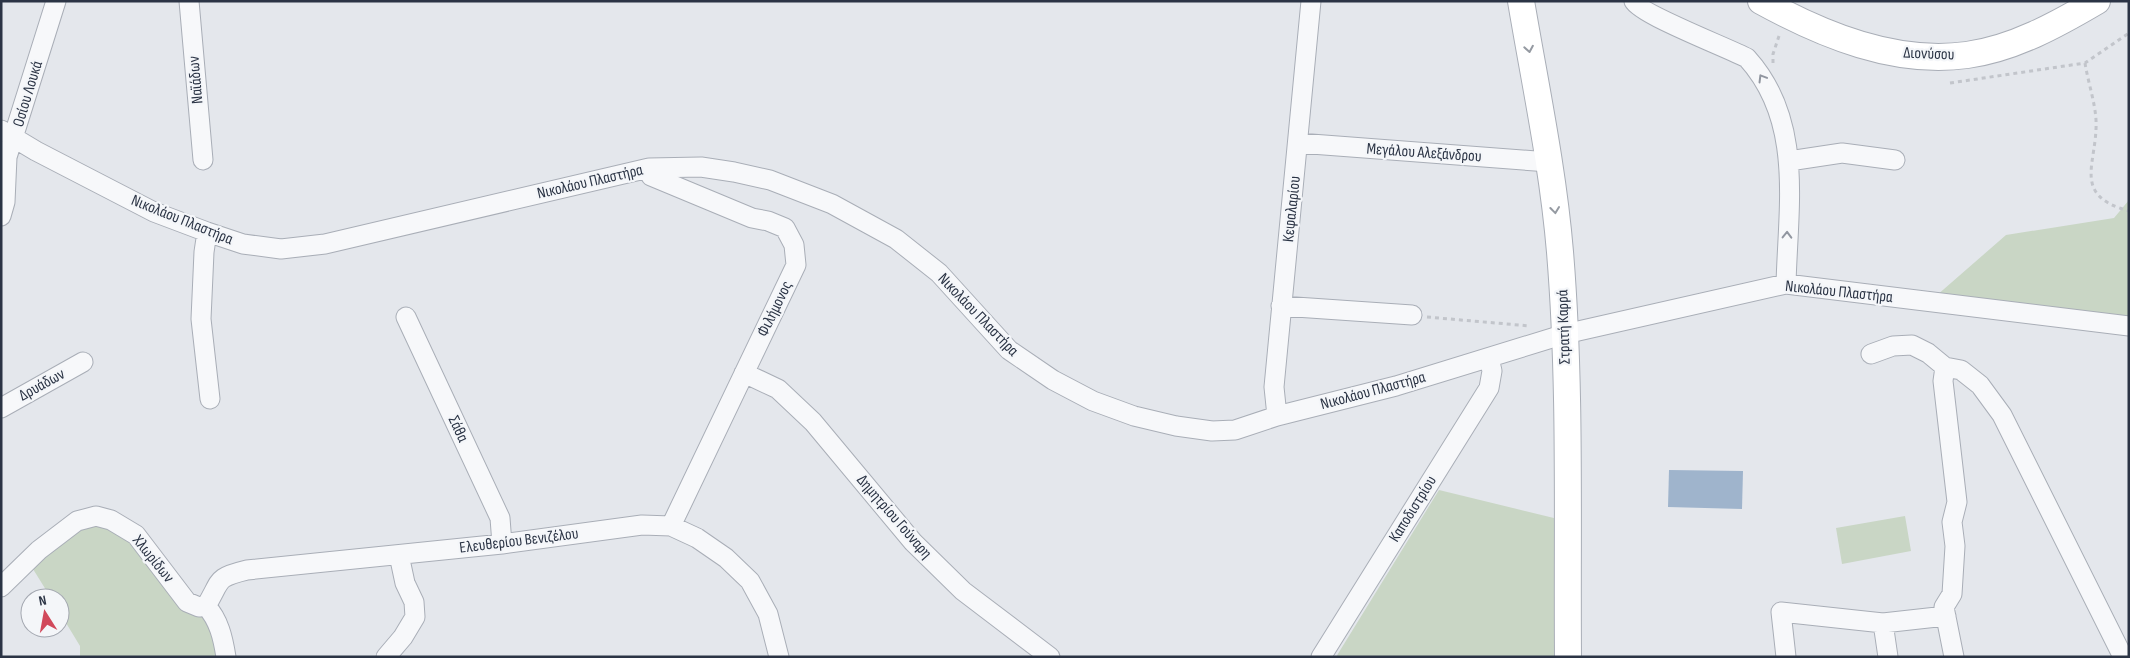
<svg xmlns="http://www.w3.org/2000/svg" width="2130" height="658" font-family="'Sofia Sans Condensed',sans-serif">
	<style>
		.green { fill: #c9d6c5 }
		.water { fill: #9fb4cc }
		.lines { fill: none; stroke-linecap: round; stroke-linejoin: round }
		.street-casing { stroke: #a9aeb7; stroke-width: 21 }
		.secondary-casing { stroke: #a9aeb7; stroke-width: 28 }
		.path { stroke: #c2c5cb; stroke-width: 3; stroke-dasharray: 4 4; stroke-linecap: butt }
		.street { stroke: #f7f8fa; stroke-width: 19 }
		.secondary { stroke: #fff; stroke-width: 26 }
		.oneway { stroke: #959aa2 }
		.oneway2 { stroke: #9196a0 }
		.labels { text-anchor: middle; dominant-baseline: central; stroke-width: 4.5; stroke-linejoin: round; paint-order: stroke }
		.street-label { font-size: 16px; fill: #2b3445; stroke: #f4f6f9 }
	</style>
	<rect width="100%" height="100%" fill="#e4e7ec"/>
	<path class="green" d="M 2129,200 L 2129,317 L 1936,296 L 2006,235 L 2114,218 Z
		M 1439,490 L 1558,519 L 1560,657 L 1336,657 Z
		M 1905,516 L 1911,551 L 1842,564 L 1836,528 Z
		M 94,523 L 118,529 L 203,613 L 214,627 L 219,657 L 80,657 L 80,646 L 60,613 L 60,598 L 51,598 L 28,561 L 68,533 Z"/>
	<path class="water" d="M 1669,470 L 1743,471 L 1742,509 L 1668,507 Z"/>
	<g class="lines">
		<g class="street-casing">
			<path id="street" d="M 189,1 L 203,160
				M 1634,1 C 1640,14 1728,48 1747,58 C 1804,121 1788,206 1786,284
				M 1,130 L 36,151 L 154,212 L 207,232 L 243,244 L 281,249 L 325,244 L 649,168 L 701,167 L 734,172 L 770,180 L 832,204 L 896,239 L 939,273 L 1009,350 L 1053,380 L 1093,401 L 1134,416 L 1176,426 L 1212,431 L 1235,430 L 1277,416 L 1396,386 L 1565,334 L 1786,284 L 2129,326
				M 1298,143 L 1549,162
				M 1789,161 L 1842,153 L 1895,160
				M 649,168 L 651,176 L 752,218 L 768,221 L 785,228 L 794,245 L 796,265 L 671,526
				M 1,216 L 5,202 L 7,157 L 56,1
				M 207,232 L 204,252 L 201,319 L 210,399
				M 1281,306 L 1412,315
				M 406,317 L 500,518 L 502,544
				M 1871,354 L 1893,346 L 1912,345 L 1928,353 L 1945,367 L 1961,370 L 1980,385 L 2002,415 L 2123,657
				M 1945,367 L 1943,381 L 1957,502 L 1952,522 L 1955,546 L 1952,594 L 1944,607 L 1954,657
				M 744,373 L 778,389 L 813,422 L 913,542 L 963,591 L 1050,657
				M 1,408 L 83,362
				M 1277,416 L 1274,387 L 1311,1
				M 1,587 L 39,550 L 77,521 L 96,516 L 111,520 L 136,535 L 187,602 L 199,607 L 206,606
				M 206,606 C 222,580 214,578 247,570 L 502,544 L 642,525 L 671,526 L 697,538 L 726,558 L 750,581 L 768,614 L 779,657
				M 206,606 C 219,620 223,638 226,657
				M 1883,623 L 1888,657
				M 386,657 L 403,637 L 415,617 L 414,602 L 405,583 L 399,555
				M 1321,657 L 1489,388 L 1492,371 L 1489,358
				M 1786,657 L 1781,612 L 1883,623 L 1946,616"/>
		</g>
		<g class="secondary-casing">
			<path id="secondary" d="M 1521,1 C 1535,84 1553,168 1560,252 C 1571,385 1567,523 1568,657
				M 1761,1 C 1823,35 1895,65 1967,55 C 2013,49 2058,24 2097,1"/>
		</g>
		<path class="path" d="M 1773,63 L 1773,54 L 1780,33
			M 2085,63 C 2088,82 2095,102 2096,120 C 2098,163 2070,195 2129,211
			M 1950,83 L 2085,63 L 2129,33
			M 1427,317 L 1530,326"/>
		<use href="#street" class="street"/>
		<use href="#secondary" class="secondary"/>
	</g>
	<defs><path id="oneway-chevron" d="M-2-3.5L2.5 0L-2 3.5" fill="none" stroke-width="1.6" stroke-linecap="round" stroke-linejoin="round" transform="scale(1.25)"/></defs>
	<g class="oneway">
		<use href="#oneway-chevron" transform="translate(1529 49) rotate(80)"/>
		<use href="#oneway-chevron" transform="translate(1555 210) rotate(83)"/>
	</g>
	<g class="oneway2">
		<use href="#oneway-chevron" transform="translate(1762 78) rotate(-121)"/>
		<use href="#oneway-chevron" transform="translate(1787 235) rotate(-89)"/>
	</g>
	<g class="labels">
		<g class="street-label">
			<text transform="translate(1929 54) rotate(2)">Διονύσου</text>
			<text transform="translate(196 80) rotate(-95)">Ναϊάδων</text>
			<text transform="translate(28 94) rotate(-73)">Οσίου Λουκά</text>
			<text transform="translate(1424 153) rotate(4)">Μεγάλου Αλεξάνδρου</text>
			<text transform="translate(590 182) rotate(-13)">Νικολάου Πλαστήρα</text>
			<text transform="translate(1292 209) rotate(-84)">Κεφαλαρίου</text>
			<text transform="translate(182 220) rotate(22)">Νικολάου Πλαστήρα</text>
			<text transform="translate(1839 292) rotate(6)">Νικολάου Πλαστήρα</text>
			<text transform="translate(775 309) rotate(-64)">Φιλήμονος</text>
			<text transform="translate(978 315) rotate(46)">Νικολάου Πλαστήρα</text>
			<text transform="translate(1564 327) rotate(-92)">Στρατή Καρρά</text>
			<text transform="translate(42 385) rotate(-29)">Δρυάδων</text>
			<text transform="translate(1373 391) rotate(-15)">Νικολάου Πλαστήρα</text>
			<text transform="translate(458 429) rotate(65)">Σάθα</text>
			<text transform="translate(1413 509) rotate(-58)">Καποδιστρίου</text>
			<text transform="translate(894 517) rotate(49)">Δημητρίου Γούναρη</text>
			<text transform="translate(519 541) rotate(-7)">Ελευθερίου Βενιζέλου</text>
			<text transform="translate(153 559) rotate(51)">Χλωρίδων</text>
		</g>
	</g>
	<rect width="2130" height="658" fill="none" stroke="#2b3445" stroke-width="5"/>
	<g transform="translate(45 613) rotate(349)"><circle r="24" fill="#f4f6f9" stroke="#a4a8b1"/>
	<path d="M0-4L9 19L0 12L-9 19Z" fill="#d1495b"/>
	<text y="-8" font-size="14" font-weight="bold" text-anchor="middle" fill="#2b3445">N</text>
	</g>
</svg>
